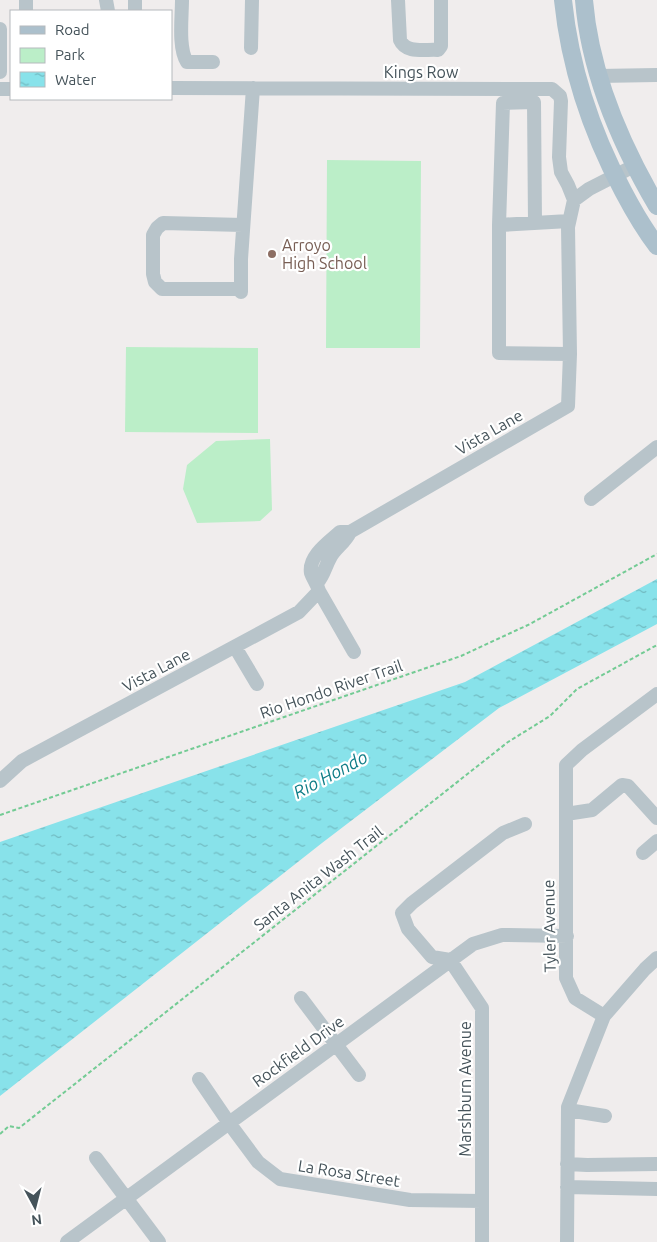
<svg xmlns="http://www.w3.org/2000/svg" width="657" height="1242" font-family="Ubuntu,sans-serif">
	<style>
		.green { fill: #bbeec8 }
		.water { fill: url(#water-ripples) }
		.lines { fill: none; stroke-linecap: round; stroke-linejoin: round }
		.path { stroke: #73cb94; stroke-width: 2; stroke-dasharray: 4 2.5; stroke-linecap: butt }
		.minor { stroke: #b8c4ca; stroke-width: 14 }
		.major { stroke: #acc0cc; stroke-width: 18 }
		.education-dot { fill: #8d6e63; stroke: #fff; stroke-width: 2 }
		.labels { text-anchor: middle; dominant-baseline: central; stroke-width: 4.5; stroke-linejoin: round; paint-order: stroke }
		.street-label { font-size: 16px; fill: #45535a; stroke: #fff }
		.education-label { font-size: 16px; fill: #785e54; stroke: #fff; text-anchor: start }
		.water-label { font-size: 18px; font-style: italic; fill: #0f7d87; stroke: #fff }
	</style>
	<defs>
		<pattern id="water-ripples" width="26" height="14" patternUnits="userSpaceOnUse" patternTransform="scale(1.25)"><rect width="26" height="14" fill="#88e2ea"/><path d="M2 4q2-2 4 0t4 0M15 11q2-2 4 0t4 0" fill="none" stroke="#71bac1"/></pattern>
	</defs>
	<rect width="100%" height="100%" fill="#f0eded"/>
	<path class="green" d="M 327,160 L 421,161 L 420,348 L 326,348 Z
		M 126,347 L 258,348 L 258,433 L 125,432 Z
		M 270,439 L 272,510 L 260,521 L 197,523 L 183,489 L 187,465 L 216,441 Z"/>
	<path class="water" d="M 657,579 L 657,624 L 499,708 L 322,843 L 0,1096 L 0,842 L 465,682 Z"/>
	<g class="lines">
		<path class="path" d="M 0,815 L 461,656 L 530,624 L 657,554
			M 0,1134 L 9,1126 L 19,1128 L 508,742 L 550,716 L 577,689 L 657,645"/>
		<path class="minor" d="M 106,0 L 108,11
			M 182,0 C 182,17 178,48 187,62 L 213,62
			M 398,0 L 400,40 C 406,54 425,49 438,50 L 441,46 L 441,0
			M 26,11 L 26,0
			M 135,11 L 135,0
			M 0,29 L 0,72
			M 251,48 L 252,0
			M 598,76 L 657,75
			M 171,88 L 552,89 L 560,96 L 561,101 L 559,157 L 561,172 L 568,185 L 574,200
			M 0,89 L 11,89
			M 569,221 L 499,225 L 499,353 L 570,354
			M 499,225 L 503,103 L 534,102 L 535,223
			M 241,289 L 162,289 L 155,282 L 153,274 L 153,235 L 157,228 L 163,223 L 243,225
			M 241,292 L 241,259 L 253,88
			M 591,499 L 657,447
			M 317,583 C 324,575 325,567 330,558 C 335,548 345,543 350,532
			M 319,591 L 354,652
			M 235,647 L 257,684
			M 0,781 L 22,761 L 299,612 L 319,591 C 317,583 313,579 311,573 C 308,556 329,542 340,532 L 350,532 L 568,406 L 570,354 L 568,227 L 574,200 L 589,189 L 634,166
			M 566,814 L 592,810 L 622,785 L 628,786 L 657,818
			M 643,853 L 657,841
			M 301,998 L 359,1075
			M 604,1016 L 575,998 L 566,978 L 566,765 L 582,750 L 657,694
			M 199,1079 L 229,1123 L 258,1162 L 280,1179 L 410,1200 L 482,1201
			M 568,1110 L 605,1116
			M 96,1158 L 159,1242
			M 567,1164 L 587,1165 L 657,1164
			M 567,1187 L 657,1189
			M 67,1242 L 473,944 L 502,935 L 567,936
			M 482,1242 L 482,1008 L 450,960 L 432,957 L 408,929 L 402,913 L 412,903 L 503,833 L 525,824
			M 567,1242 L 568,1107 L 604,1016 L 645,969 L 657,958"/>
		<path class="major" d="M 563,0 C 570,68 591,131 623,191 C 633,210 644,229 657,246
			M 584,0 C 590,74 620,143 657,206"/>
	</g>
	<circle class="education-dot" cx="272" cy="254" r="5"/>
	<g class="labels">
		<g class="street-label">
			<text x="421" y="72">Kings Row</text>
			<text transform="translate(489 432) rotate(-30)">Vista Lane</text>
			<text transform="translate(156 670) rotate(-28)">Vista Lane</text>
			<text transform="translate(331 689) rotate(-19)">Rio Hondo River Trail</text>
			<text transform="translate(318 878) rotate(-38)">Santa Anita Wash Trail</text>
			<text transform="translate(549 926) rotate(-91)">Tyler Avenue</text>
			<text transform="translate(298 1051) rotate(-36)">Rockfield Drive</text>
			<text transform="translate(465 1089) rotate(-90)">Marshburn Avenue</text>
			<text transform="translate(349 1173) rotate(9)">La Rosa Street</text>
		</g>
		<g class="education-label">
			<text x="282" y="245">Arroyo<tspan x="282" dy="18">High School</tspan></text>
		</g>
		<g class="water-label">
			<text transform="translate(330 774) rotate(-28)">Rio Hondo</text>
		</g>
	</g>
	<rect x="10" y="10" width="162" height="90" fill="#ffffff" stroke="#b5babd"/>
	<rect x="20" y="26" width="25" height="8" fill="#acc0cc" stroke="#b5babd"/>
	<text x="55" y="35" font-size="15" fill="#45535a">Road</text>
	<rect x="20" y="48" width="25" height="15" fill="#bbeec8" stroke="#b5babd"/>
	<text x="55" y="60" font-size="15" fill="#45535a">Park</text>
	<rect x="20" y="72" width="25" height="15" fill="url(#water-ripples)" stroke="#b5babd"/>
	<text x="55" y="85" font-size="15" fill="#45535a">Water</text>
	<g transform="translate(35 1207) rotate(173)" stroke="#ffffff" stroke-width="4" paint-order="stroke">
	<path d="M0-4L9 19L0 12L-9 19Z" fill="#45535a"/>
	<text y="-8" font-size="14" font-weight="bold" text-anchor="middle" fill="#45535a">N</text>
	</g>
</svg>
